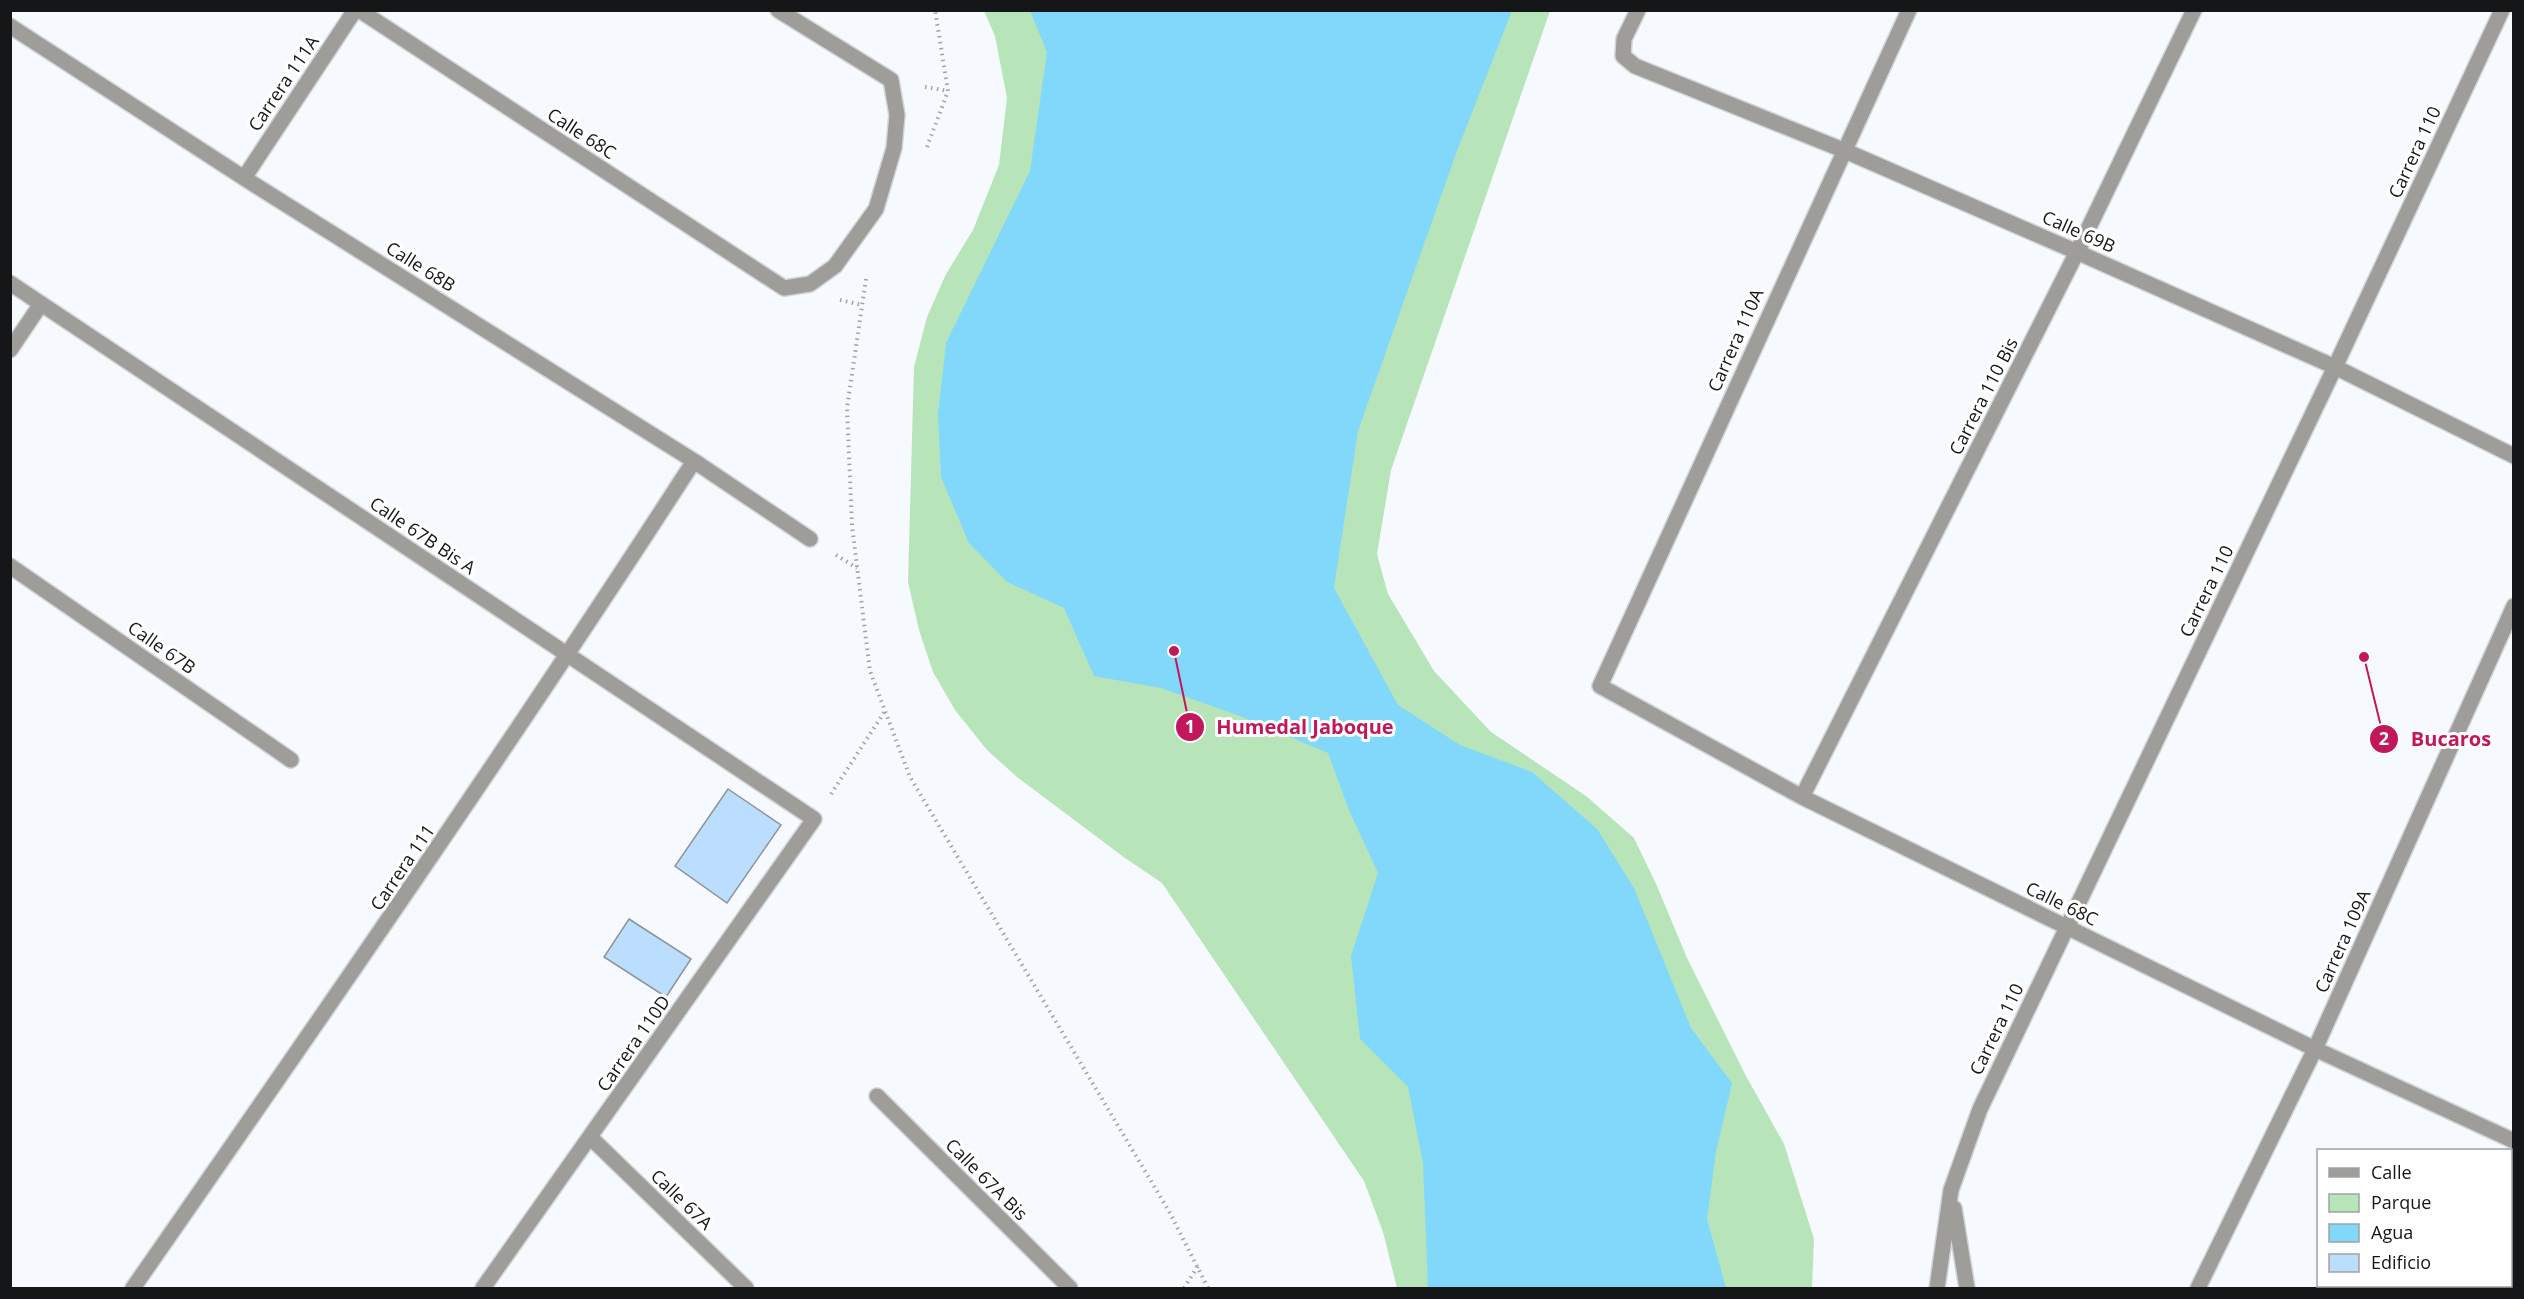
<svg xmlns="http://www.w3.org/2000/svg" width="2524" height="1299" font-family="'Open Sans',sans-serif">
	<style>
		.green { fill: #b7e4b9 }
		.water { fill: #81d8fa }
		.building { fill: #bbddfe; stroke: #8d9399; stroke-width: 1.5 }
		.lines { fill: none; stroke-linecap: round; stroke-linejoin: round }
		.minor-casing { stroke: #d2d6d9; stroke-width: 18 }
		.tertiary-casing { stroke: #d2d6d9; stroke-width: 18 }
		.path { stroke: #9fa3a6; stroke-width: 4; stroke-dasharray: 1.5 4.5; stroke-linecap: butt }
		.minor { stroke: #9f9d9a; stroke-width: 15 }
		.tertiary { stroke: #9f9d9a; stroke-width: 15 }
		.labels { text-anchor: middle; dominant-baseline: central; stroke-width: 6; stroke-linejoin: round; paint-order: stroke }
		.street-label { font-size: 18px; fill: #141618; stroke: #fff }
		.leader { fill: none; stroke: #c2185b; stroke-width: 2 }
		.callout-dot { fill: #c2185b; stroke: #fff; stroke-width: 2 }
		.mark-label { font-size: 18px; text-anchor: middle; font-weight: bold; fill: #fff }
		.callout-label { font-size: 20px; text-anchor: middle; font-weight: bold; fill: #c2185b; stroke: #fff; stroke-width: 6; stroke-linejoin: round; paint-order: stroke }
	</style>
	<rect width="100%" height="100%" fill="#f6fafe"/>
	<path class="green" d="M 984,11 L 1550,11 L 1391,470 L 1377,554 L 1388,594 L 1434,671 L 1491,732 L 1586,796 L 1634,838 L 1657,886 L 1687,958 L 1746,1076 L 1784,1144 L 1814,1239 L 1812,1288 L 1397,1288 L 1383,1232 L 1364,1181 L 1162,883 L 1125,858 L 1017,777 L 987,750 L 955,710 L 933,672 L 919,630 L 908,582 L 914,367 L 927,317 L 946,274 L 973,230 L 999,165 L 1007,98 L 995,36 Z"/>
	<path class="water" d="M 1030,11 L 1512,11 L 1458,148 L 1358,431 L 1334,588 L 1398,705 L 1460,745 L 1532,772 L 1597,829 L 1634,888 L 1691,1028 L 1732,1083 L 1716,1152 L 1707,1219 L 1726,1288 L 1428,1288 L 1423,1163 L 1408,1087 L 1360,1039 L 1351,956 L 1378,873 L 1349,810 L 1328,753 L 1240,716 L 1161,688 L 1094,676 L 1064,608 L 1007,582 L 969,543 L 941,477 L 938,415 L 946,343 L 1030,171 L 1047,52 Z"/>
	<path class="building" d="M 728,789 L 781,825 L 727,903 L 675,866 Z
		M 629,919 L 691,959 L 666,997 L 604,957 Z"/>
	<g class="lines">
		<g class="minor-casing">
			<path id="minor" d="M 359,10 L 784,288 L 810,284 L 835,266 L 876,209 L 894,148 L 897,115 L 891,80 L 778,10
				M 1638,10 L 1624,39 L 1623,56 L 1635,66 L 1843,150 L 2077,252 L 2335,367 L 2514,456
				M 1909,10 L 1600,686 L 1802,797 L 2315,1049 L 2514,1141
				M 10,26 L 244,178 L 694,461 L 810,539
				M 244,178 L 355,10
				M 10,283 L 814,819 L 483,1288
				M 10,350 L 41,304
				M 10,566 L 291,760
				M 1802,797 L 2077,252 L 2194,10
				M 877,1096 L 1070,1288
				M 591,1138 L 746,1288
				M 2510,1166 L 2514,1159
				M 133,1288 C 323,1015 513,741 694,461
				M 2198,1288 L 2315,1049 L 2514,606
				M 2455,1288 L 2456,1286"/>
		</g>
		<g class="tertiary-casing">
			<path id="tertiary" d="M 1954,1208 L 1967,1288
				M 1937,1288 L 1951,1190 L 1980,1109 L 2335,367 L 2502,10"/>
		</g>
		<path class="path" d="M 925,87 L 948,91
			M 927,147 L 948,91 L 935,10
			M 866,279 L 847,408 L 852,526 L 870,671 L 910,777 L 1170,1213 L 1208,1288
			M 840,300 L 862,305
			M 836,555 L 857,568
			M 831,794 L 885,711
			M 1184,1288 L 1198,1266"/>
		<use href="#minor" class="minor"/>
		<use href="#tertiary" class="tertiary"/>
	</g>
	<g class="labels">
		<g class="street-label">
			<text transform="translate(283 83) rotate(-56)">Carrera 111A</text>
			<text transform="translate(582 133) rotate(33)">Calle 68C</text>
			<text transform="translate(2414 152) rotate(-65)">Carrera 110</text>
			<text transform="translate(2079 231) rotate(24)">Calle 69B</text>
			<text transform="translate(421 266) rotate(32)">Calle 68B</text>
			<text transform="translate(1735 340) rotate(-66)">Carrera 110A</text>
			<text transform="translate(1983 396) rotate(-63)">Carrera 110 Bis</text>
			<text transform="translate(423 535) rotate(34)">Calle 67B Bis A</text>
			<text transform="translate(2206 591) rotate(-64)">Carrera 110</text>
			<text transform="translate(162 647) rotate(35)">Calle 67B</text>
			<text transform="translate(402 867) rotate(-56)">Carrera 111</text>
			<text transform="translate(2062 903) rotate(26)">Calle 68C</text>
			<text transform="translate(2342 941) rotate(-66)">Carrera 109A</text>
			<text transform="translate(1996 1029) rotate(-64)">Carrera 110</text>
			<text transform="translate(633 1043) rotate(-55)">Carrera 110D</text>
			<text transform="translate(987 1179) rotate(45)">Calle 67A Bis</text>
			<text transform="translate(682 1199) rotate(44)">Calle 67A</text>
		</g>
	</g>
	<path class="leader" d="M1174 651L1190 727M2364 657L2384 739"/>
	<g class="callout-dot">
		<circle cx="1174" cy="651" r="6"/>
		<circle cx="2364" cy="657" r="6"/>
		<circle cx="1190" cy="727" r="15"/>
		<circle cx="2384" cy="739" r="15"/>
	</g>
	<g class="mark-label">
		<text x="1190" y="733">1</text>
		<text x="2384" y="745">2</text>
	</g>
	<g class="callout-label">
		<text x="1305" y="734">Humedal Jaboque</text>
		<text x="2451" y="746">Bucaros</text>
	</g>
	<rect width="2524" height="1299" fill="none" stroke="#141618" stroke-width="24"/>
	<rect x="2317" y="1149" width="195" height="138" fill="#ffffff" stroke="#a1a2a3" stroke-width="1.5"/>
	<rect x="2329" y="1168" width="30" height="9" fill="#9f9d9a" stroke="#a1a2a3" stroke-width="1.5"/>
	<text x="2371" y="1179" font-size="18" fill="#141618">Calle</text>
	<rect x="2329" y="1194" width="30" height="18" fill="#b7e4b9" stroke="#a1a2a3" stroke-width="1.5"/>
	<text x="2371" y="1209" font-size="18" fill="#141618">Parque</text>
	<rect x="2329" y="1224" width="30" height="18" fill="#81d8fa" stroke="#a1a2a3" stroke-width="1.5"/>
	<text x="2371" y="1239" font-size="18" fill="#141618">Agua</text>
	<rect x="2329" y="1254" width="30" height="18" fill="#bbddfe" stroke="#a1a2a3" stroke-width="1.5"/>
	<text x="2371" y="1269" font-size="18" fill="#141618">Edificio</text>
</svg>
